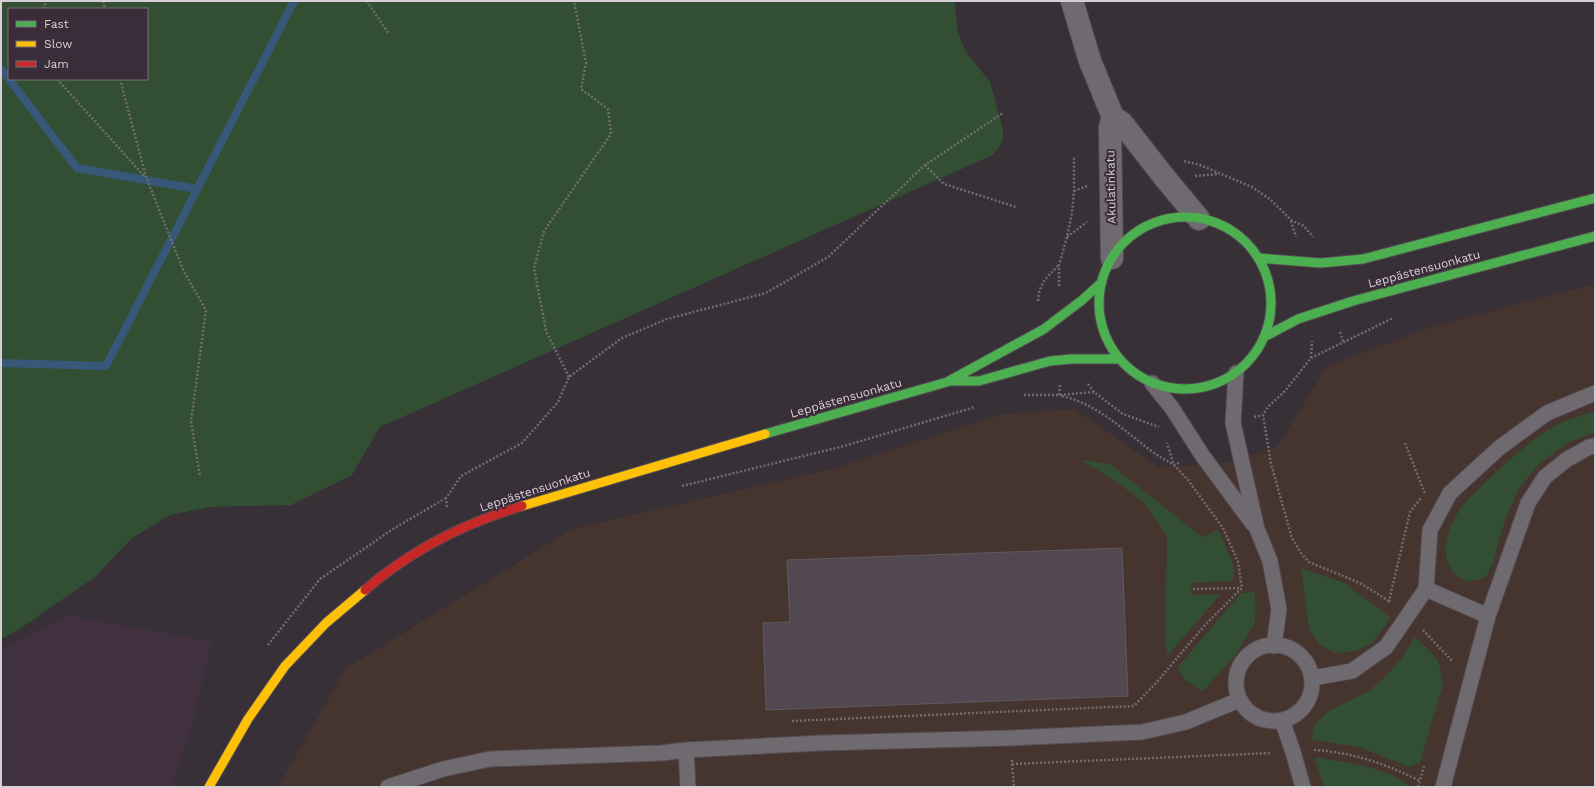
<svg xmlns="http://www.w3.org/2000/svg" width="1596" height="788" font-family="'Work Sans',sans-serif">
	<style>
		.commercial { fill: #46342f }
		.built { fill: #413140 }
		.green { fill: #324f34; fill-rule: evenodd }
		.lines { fill: none; stroke-linecap: round; stroke-linejoin: round }
		.stream { stroke: #375879; stroke-width: 8 }
		.building { fill: #534852; stroke: #605a5f }
		.lane-casing { stroke: #534c52; stroke-width: 17 }
		.street-casing { stroke: #534c52; stroke-width: 24 }
		.fast-casing { stroke: #534c52; stroke-width: 11 }
		.slow-casing { stroke: #534c52; stroke-width: 11 }
		.jam-casing { stroke: #534c52; stroke-width: 11 }
		.path { stroke: #726c71; stroke-width: 2.5; stroke-dasharray: 2 2; stroke-linecap: butt }
		.lane { stroke: #6f6a6f; stroke-width: 15 }
		.street { stroke: #6f6a6f; stroke-width: 22 }
		.fast { stroke: #4caf50; stroke-width: 9 }
		.slow { stroke: #ffc107; stroke-width: 9 }
		.jam { stroke: #c62828; stroke-width: 9 }
		.labels { text-anchor: middle; dominant-baseline: central; stroke-width: 4; stroke-linejoin: round; paint-order: stroke }
		.street-label { font-size: 12px; fill: #d7cfd6; stroke: #3a2d39 }
	</style>
	<rect width="100%" height="100%" fill="#373036"/>
	<path class="commercial" d="M 1595,284 L 1595,787 L 278,787 L 345,669 L 572,529 L 831,469 L 1003,414 L 1074,409 L 1159,467 L 1225,463 L 1277,447 L 1327,366 L 1434,326 Z"/>
	<path class="built" d="M 68,615 L 211,642 L 191,731 L 172,787 L 1,787 L 1,649 Z"/>
	<path class="green" d="M 1,1 L 954,1 L 958,33 L 966,52 L 990,82 L 1003,129 L 1003,141 L 993,155 L 380,427 L 352,475 L 291,505 L 210,507 L 170,515 L 131,539 L 95,577 L 18,630 L 1,639 ZM 9,9 L 147,9 L 147,79 L 9,79 Z
		M 1595,411 L 1595,432 L 1568,443 L 1539,464 L 1519,488 L 1505,520 L 1492,565 L 1486,577 C 1475,581 1465,584 1456,575 C 1437,557 1448,526 1461,508 C 1466,500 1474,494 1480,488 C 1503,465 1527,442 1555,426 C 1567,419 1582,416 1595,411 Z
		M 1081,460 L 1110,464 L 1202,537 L 1218,530 C 1224,544 1236,563 1234,578 L 1230,581 L 1191,583 L 1192,595 L 1220,595 L 1168,655 L 1165,641 L 1167,537 L 1144,502 L 1112,479 Z
		M 1301,568 L 1344,583 L 1391,618 L 1372,643 L 1356,651 L 1336,653 L 1320,645 L 1309,629 Z
		M 1254,591 L 1256,608 L 1254,624 L 1236,655 L 1203,691 L 1185,680 L 1177,668 L 1240,594 Z
		M 1415,637 L 1438,660 L 1443,684 L 1420,763 L 1409,767 L 1359,747 L 1312,740 L 1315,724 L 1329,711 L 1369,691 L 1382,680 L 1403,657 Z
		M 1314,757 C 1337,761 1394,768 1409,787 L 1324,787 Z"/>
	<g class="lines">
		<path class="stream" d="M 1,69 L 77,168 L 197,189
			M 1,363 L 106,366 L 294,1"/>
	</g>
	<path class="building" d="M 1122,548 L 1128,696 L 766,710 L 763,623 L 790,622 L 787,560 Z"/>
	<g class="lines">
		<g class="lane-casing">
			<path id="lane" d="M 1236,373 L 1233,423 L 1257,529 L 1270,561 L 1279,609 L 1274,646
				M 1152,383 L 1172,408 L 1202,455 L 1253,524
				M 1426,589 L 1488,616
				M1236 683a38 38 0 1 1 76 0a38 38 0 1 1-76 0Z
				M 1312,678 L 1352,671 L 1386,647 L 1426,589 L 1430,530 L 1450,493 L 1499,448 L 1547,413 L 1595,393
				M 1282,720 L 1293,752 L 1303,787
				M 686,750 L 688,787
				M 388,787 L 443,769 L 490,759 L 662,753 L 686,750 L 821,743 L 1011,738 L 1142,732 L 1186,722 L 1239,700
				M 1443,787 L 1488,616 L 1528,503 L 1545,477 L 1566,460 L 1589,447 L 1595,446"/>
		</g>
		<g class="street-casing">
			<path id="street" d="M 1072,1 L 1090,61 L 1113,117 L 1110,128 L 1112,258
				M 1113,117 L 1122,123 L 1165,178 L 1199,219"/>
		</g>
		<g class="fast-casing">
			<path id="fast" d="M1099 303a86 86 0 1 1 172 0a86 86 0 1 1-172 0Z
				M 1258,258 L 1321,263 L 1363,259 L 1595,198
				M 1264,337 L 1298,319 L 1353,301 L 1595,236
				M 952,381 L 979,381 L 1050,361 L 1071,359 L 1119,359
				M 765,434 L 947,382 L 1044,329 L 1081,301 L 1102,282"/>
		</g>
		<g class="slow-casing">
			<path id="slow" d="M 522,506 L 765,434
				M 209,787 L 248,719 L 285,666 L 326,623 L 365,590"/>
		</g>
		<g class="jam-casing">
			<path id="jam" d="M 365,590 C 410,551 465,523 522,506"/>
		</g>
		<path class="path" d="M 103,1 L 105,9
			M 367,1 L 388,33
			M 44,9 L 46,1
			M 57,79 L 145,177
			M 120,79 L 146,177 L 184,272 L 206,310 L 191,422 L 200,476
			M 1184,161 L 1200,165 L 1252,187 L 1271,200 L 1291,220 L 1304,226 L 1313,237
			M 925,165 L 944,184 L 1016,207
			M 1195,176 L 1218,174
			M 1074,191 L 1087,186
			M 1291,221 L 1296,237
			M 1067,237 L 1087,222
			M 1059,286 L 1059,265 L 1067,237 L 1072,213 L 1074,191 L 1074,156
			M 1038,301 C 1039,284 1046,278 1058,266
			M 1340,332 L 1343,341
			M 1311,358 L 1312,341
			M 569,377 L 546,331 L 534,268 L 544,231 L 611,134 L 608,109 L 581,89 L 586,63 L 574,1
			M 1088,384 L 1094,392
			M 1024,395 L 1059,395 L 1094,392 L 1123,414 L 1159,427
			M 1059,395 L 1060,385
			M 1062,396 C 1097,404 1122,429 1150,450 C 1158,456 1166,460 1174,465 L 1181,462
			M 1254,417 L 1263,415
			M 1405,443 L 1425,494
			M 682,486 L 844,446 L 975,407
			M 447,507 L 446,498 L 461,476 L 522,443 L 558,402 L 569,377 L 622,338 L 667,319 L 766,293 L 828,257 L 925,165 L 1003,113
			M 1193,589 L 1241,588
			M 1389,601 L 1360,583 L 1309,562 L 1301,553 L 1292,538 L 1271,464 L 1263,415 L 1268,407 L 1285,391 L 1311,358 L 1393,318
			M 1390,602 L 1389,601 L 1410,512 L 1421,498
			M 1423,630 L 1453,662
			M 268,645 L 320,579 L 393,529 L 446,498
			M 792,721 L 1134,706 L 1156,683 L 1205,625 L 1242,588 L 1238,562 L 1223,528 L 1188,480 L 1174,465 L 1167,443
			M 1314,750 C 1351,752 1387,764 1420,781
			M 1012,760 L 1012,764 L 1271,753
			M 1012,764 L 1014,787
			M 1418,787 L 1424,766"/>
		<use href="#lane" class="lane"/>
		<use href="#street" class="street"/>
		<use href="#fast" class="fast"/>
		<use href="#slow" class="slow"/>
		<use href="#jam" class="jam"/>
	</g>
	<g class="labels">
		<g class="street-label">
			<text transform="translate(1111 187) rotate(-91)">Akulatinkatu</text>
			<text transform="translate(1424 269) rotate(-15)">Leppästensuonkatu</text>
			<text transform="translate(846 398) rotate(-16)">Leppästensuonkatu</text>
			<text transform="translate(535 490) rotate(-18)">Leppästensuonkatu</text>
		</g>
	</g>
	<rect width="1596" height="788" fill="none" stroke="#d7cfd6" stroke-width="4"/>
	<rect x="8" y="8" width="140" height="72" fill="#3a2d39" stroke="#796e78"/>
	<rect x="16" y="21" width="20" height="6" fill="#4caf50" stroke="#796e78"/>
	<text x="44" y="28" font-size="12" fill="#d7cfd6">Fast</text>
	<rect x="16" y="41" width="20" height="6" fill="#ffc107" stroke="#796e78"/>
	<text x="44" y="48" font-size="12" fill="#d7cfd6">Slow</text>
	<rect x="16" y="61" width="20" height="6" fill="#c62828" stroke="#796e78"/>
	<text x="44" y="68" font-size="12" fill="#d7cfd6">Jam</text>
</svg>
